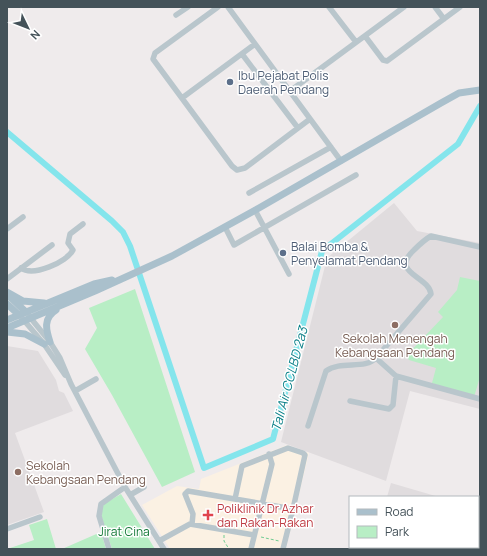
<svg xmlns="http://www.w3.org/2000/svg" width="487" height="556" font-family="Manrope,sans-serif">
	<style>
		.commercial { fill: #fbf1e3 }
		.education { fill: #e0dcde }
		.green { fill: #b8eec5 }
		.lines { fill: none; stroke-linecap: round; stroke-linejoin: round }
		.canal { stroke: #84e5ec; stroke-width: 6 }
		.path { stroke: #70cc91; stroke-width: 1; stroke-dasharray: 3 2; stroke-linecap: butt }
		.minor { stroke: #b9c6cc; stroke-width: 5.5 }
		.major { stroke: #aac0cc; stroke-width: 7 }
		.service-dot { fill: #5c6f8a; stroke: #fff; stroke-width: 1.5 }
		.education-dot { fill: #8d6e63; stroke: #fff; stroke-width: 1.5 }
		.health-dot { fill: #e0444e; stroke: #fff; stroke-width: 1.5 }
		.labels { text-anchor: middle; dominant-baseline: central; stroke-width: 3; stroke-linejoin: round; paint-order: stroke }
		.service-label { font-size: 12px; fill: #4e5e75; stroke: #fff; text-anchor: start }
		.education-label { font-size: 12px; fill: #785e54; stroke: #fff }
		.health-label { font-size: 12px; fill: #be3a42; stroke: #fff; text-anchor: start }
		.park-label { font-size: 12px; fill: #157a39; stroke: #fff }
		.water-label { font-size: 13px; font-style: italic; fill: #0b8088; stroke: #fff }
	</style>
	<rect width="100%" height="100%" fill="#efebec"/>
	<path class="commercial" d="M 287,445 L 309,453 L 286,549 L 170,549 L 142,505 L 177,486 L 199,489 L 201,479 Z"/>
	<path class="education" d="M 394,203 L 417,231 L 480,243 L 480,409 L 410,391 L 386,481 L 281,442 L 327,258 Z
		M 7,346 L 38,351 L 56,380 L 59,391 L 64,393 L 73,411 L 15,433 L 44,512 L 7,525 Z
		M 391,483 L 439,497 L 387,497 Z
		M 372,547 L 455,547 L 455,549 L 372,549 Z"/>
	<path class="green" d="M 460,277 L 480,281 L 480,377 L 474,397 L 432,383 L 436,368 L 409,360 L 406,356 L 443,317 L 438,312 L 457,290 Z
		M 135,289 L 195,472 L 162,487 L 112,395 L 85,349 L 97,328 L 89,308 Z
		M 121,494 L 155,549 L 112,549 L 101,515 L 102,505 Z
		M 47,519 L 56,549 L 7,549 L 34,540 L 29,525 Z
		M 101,532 L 106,549 L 62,549 Z"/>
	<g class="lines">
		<path class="canal" d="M 7,132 L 112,221 L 123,232 L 130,246 L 204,468 L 273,439 L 322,251 L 458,144 L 480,106"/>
		<path class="path" d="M 224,535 L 224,541 L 229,549
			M 261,537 L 279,541"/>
		<path class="minor" d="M 218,7 L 155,53 L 153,59 L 232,166 L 237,170 L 245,168 L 310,119
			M 228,7 L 341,161
			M 329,7 L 356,42
			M 435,7 L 444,19
			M 176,15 L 188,7
			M 365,36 L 383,60 L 387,61 L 460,7
			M 242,54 L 298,128
			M 290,91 L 404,7
			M 182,98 L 255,44
			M 249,193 L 331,147
			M 255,210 L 289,274
			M 225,227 L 234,245 L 356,175
			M 7,229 L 23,217
			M 480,247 L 431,236 C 424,240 419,245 414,250 C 389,273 429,276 431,294 L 376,358 L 396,376 L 480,399
			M 21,268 C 33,277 67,262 73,250 L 68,243 L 70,234 L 83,224
			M 7,279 L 52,245
			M 29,316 L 50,342 L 60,358 L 71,384 L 125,487 L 164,549
			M 22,318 L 44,344 L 65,375
			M 75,391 L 96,379
			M 350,401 L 389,409 L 393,405 L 396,376
			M 308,426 L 326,371 C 341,360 365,370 376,358
			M 130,495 L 144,487
			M 235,499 L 242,466 L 288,448 L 303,453 L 305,455 L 293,509
			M 192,524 L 193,514 L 185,494 L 188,491 L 293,509 L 283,549
			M 7,529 L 40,517
			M 159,541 L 190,524 L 254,535
			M 477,547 L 480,548
			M 109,549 L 99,516 L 101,504 L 125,487
			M 251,549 L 272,464 L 269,454"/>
		<path class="major" d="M 7,292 L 23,301 L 44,303
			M 10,297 L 26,312
			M 7,304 L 19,315
			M 7,320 L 94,284 L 112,280
			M 7,328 L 95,291 L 172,256 L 259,208 L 441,103 L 459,93 L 480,90
			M 7,332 L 25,334 L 44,344
			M 50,342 C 46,330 43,318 56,310
			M 478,508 L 480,501
			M 468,549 L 468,547"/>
	</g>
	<g class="service-dot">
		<circle cx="230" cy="82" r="4"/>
		<circle cx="283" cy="253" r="4"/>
	</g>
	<g class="education-dot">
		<circle cx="395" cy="325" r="4"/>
		<circle cx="18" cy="472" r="4"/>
	</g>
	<path class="health-dot" d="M206 509h4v4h4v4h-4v4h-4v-4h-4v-4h4z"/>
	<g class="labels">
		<g class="service-label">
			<text x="238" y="75">Ibu Pejabat Polis<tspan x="238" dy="14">Daerah Pendang</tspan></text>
			<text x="291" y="246">Balai Bomba &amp;<tspan x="291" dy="14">Penyelamat Pendang</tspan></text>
		</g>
		<g class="education-label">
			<text x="395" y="338">Sekolah Menengah<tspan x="395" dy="14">Kebangsaan Pendang</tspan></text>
			<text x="26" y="465" text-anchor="start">Sekolah<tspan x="26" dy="14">Kebangsaan Pendang</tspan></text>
		</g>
		<g class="health-label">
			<text x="217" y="508">Poliklinik Dr Azhar<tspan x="217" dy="14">dan Rakan-Rakan</tspan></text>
		</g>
		<g class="park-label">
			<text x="124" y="531">Jirat Cina</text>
		</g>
		<g class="water-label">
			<text transform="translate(289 379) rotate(-75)">Tali Air CCLBD 2a3</text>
		</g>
	</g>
	<rect width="487" height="556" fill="none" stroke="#445259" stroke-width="16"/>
	<rect x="349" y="496" width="130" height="52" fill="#ffffff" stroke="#b4babd"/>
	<rect x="357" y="509" width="20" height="6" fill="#aac0cc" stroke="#b4babd"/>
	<text x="385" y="516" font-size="12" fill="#445259">Road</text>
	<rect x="357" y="526" width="20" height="12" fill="#b8eec5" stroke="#b4babd"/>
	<text x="385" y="536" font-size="12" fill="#445259">Park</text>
	<g transform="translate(28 28) rotate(133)" stroke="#ffffff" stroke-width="3" paint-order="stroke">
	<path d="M0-3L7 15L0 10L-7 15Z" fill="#445259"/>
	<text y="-6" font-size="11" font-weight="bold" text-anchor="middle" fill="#445259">N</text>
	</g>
</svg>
